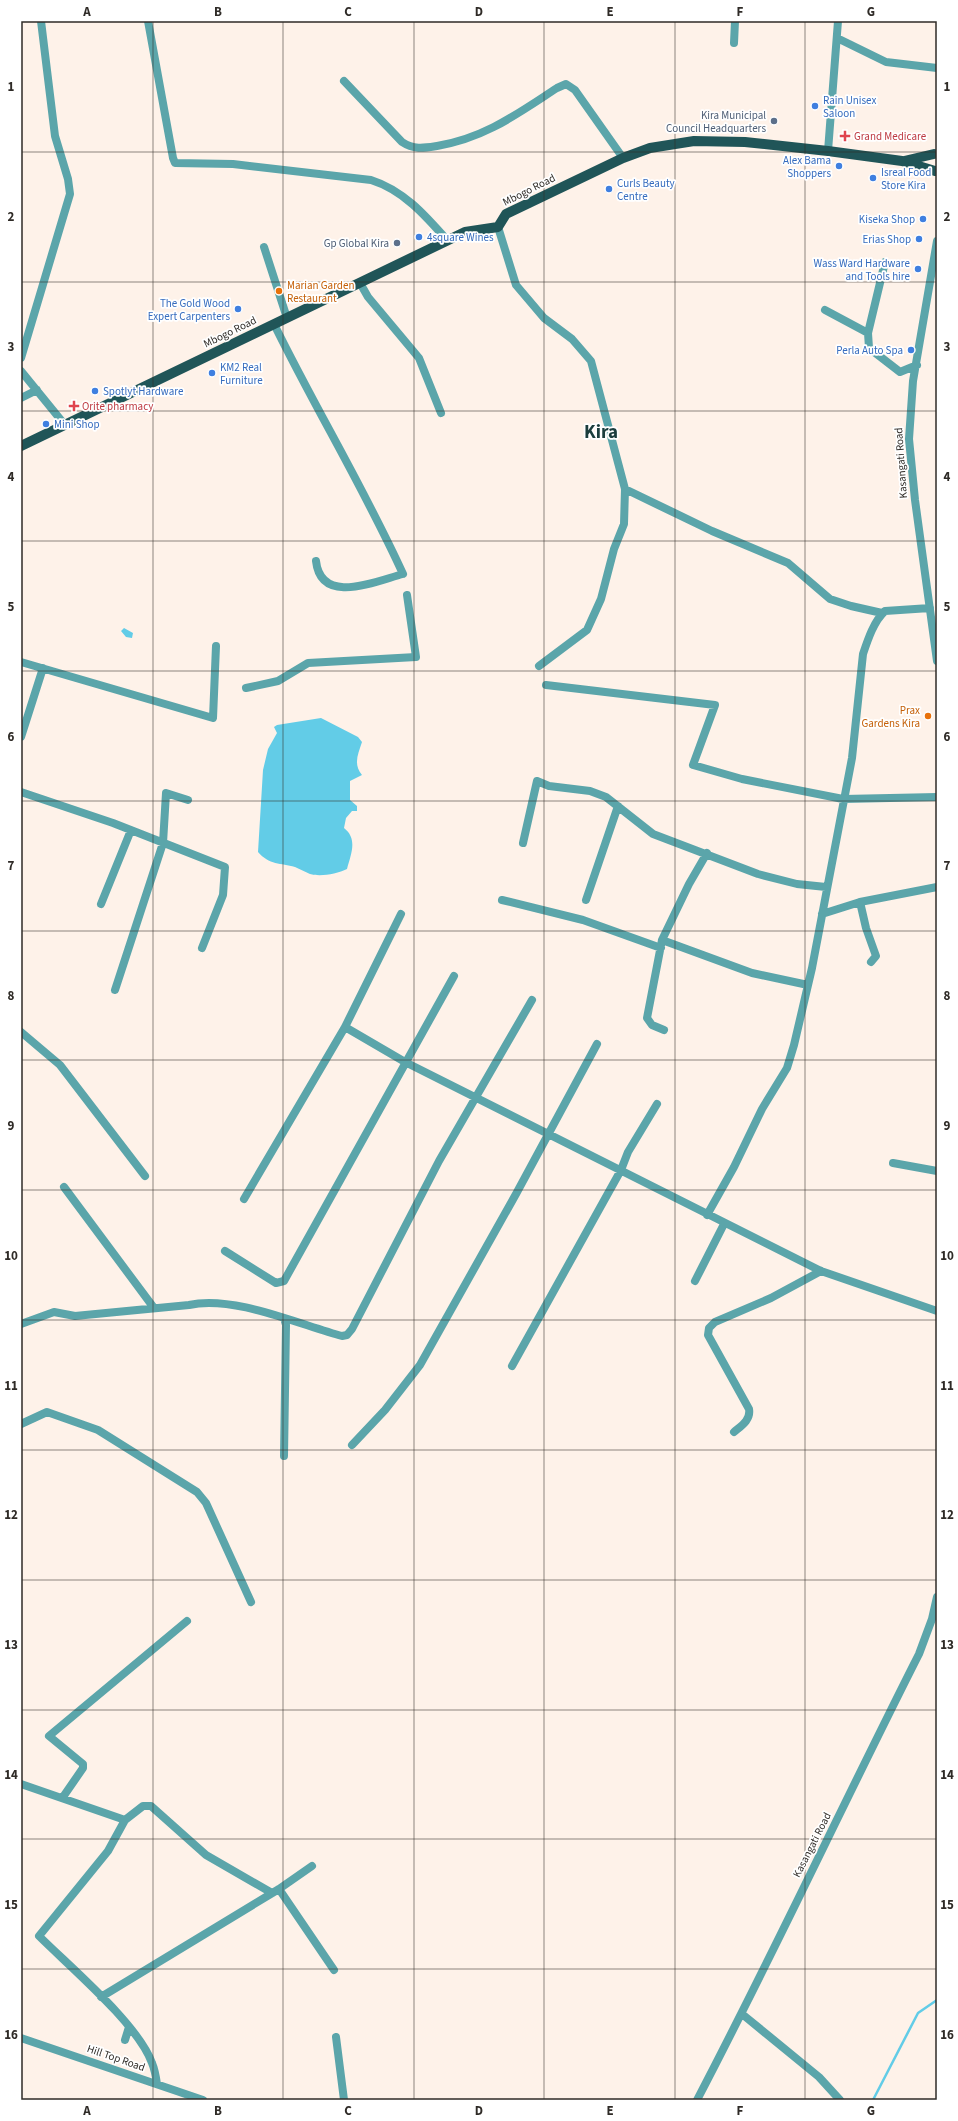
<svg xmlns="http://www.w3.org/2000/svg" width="958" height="2121" font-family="'Source Sans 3',sans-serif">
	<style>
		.water { fill: #62cce7 }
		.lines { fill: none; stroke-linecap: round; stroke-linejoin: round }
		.stream { stroke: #62cce7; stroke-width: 2.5 }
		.minor { stroke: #5ba5aa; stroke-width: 8 }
		.major { stroke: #205558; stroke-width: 10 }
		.grid { fill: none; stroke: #2f2b27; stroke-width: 1; stroke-opacity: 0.55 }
		.shop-dot { fill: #3f7fe0; stroke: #fff; stroke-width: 1.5 }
		.service-dot { fill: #5c6f8a; stroke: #fff; stroke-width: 1.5 }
		.health-dot { fill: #e0444e; stroke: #fff; stroke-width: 1.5 }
		.food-dot { fill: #e8710a; stroke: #fff; stroke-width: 1.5 }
		.labels { text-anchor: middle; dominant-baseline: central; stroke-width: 3.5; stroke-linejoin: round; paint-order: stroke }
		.shop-label { font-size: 11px; fill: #366cbe; stroke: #fff; text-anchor: start }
		.service-label { font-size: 11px; fill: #4e5e75; stroke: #fff; text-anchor: end }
		.health-label { font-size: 11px; fill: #be3a42; stroke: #fff; text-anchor: start }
		.street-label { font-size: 11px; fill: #2f2b27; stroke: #fff }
		.food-label { font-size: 11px; fill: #c56008; stroke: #fff; text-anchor: start }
		.town-label { font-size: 19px; font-weight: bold; fill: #1b3d3d; stroke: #fff }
		.neatline { fill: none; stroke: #2f2b27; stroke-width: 1.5 }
		.grid-label { font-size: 13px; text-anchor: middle; font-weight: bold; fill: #2f2b27 }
	</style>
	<rect width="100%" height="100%" fill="#fef2e9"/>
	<path class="water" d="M 124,628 L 133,633 L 132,638 L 126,637 L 121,631 Z
		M 321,718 L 358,737 L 362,742 C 358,754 353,764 362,775 L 350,781 L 350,800 L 357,806 L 357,811 L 352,811 L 346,818 L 344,828 C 358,839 351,854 347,869 C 337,874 320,877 310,874 C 305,872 300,869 295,867 C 281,863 269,865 258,852 L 263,770 L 268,749 L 277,733 L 274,727 L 277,725 Z"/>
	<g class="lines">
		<path class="stream" d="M 873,2100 L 918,2013 L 937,2000"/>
		<path class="minor" d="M 148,21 L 173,158 L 175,163 L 233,164 L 371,180 C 403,190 425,215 447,240
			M 837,38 L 886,62 L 937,68
			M 734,43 L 735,21
			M 344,81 L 402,142 C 414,150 424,148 437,146 C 485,138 517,114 557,88 L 566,84 L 575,90 L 623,158
			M 828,151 L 838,21
			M 498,227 L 516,285 L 544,318 L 572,339 L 591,361 L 625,489 L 624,524 L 614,549 L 601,599 L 587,630 L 539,666
			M 937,241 L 913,381 L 909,439 L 915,500 L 937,661
			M 264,247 L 287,318
			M 360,283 L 368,297 L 419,358 L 441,413
			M 825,310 L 868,333 L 869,348 L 900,372 L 917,365
			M 274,324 C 315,408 364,488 403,574 C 376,581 321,606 316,561
			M 868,333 L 885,262
			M 21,358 L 70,194 L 68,179 L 55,136 L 41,21
			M 21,371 L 65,425
			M 21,398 L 37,390
			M 625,489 L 712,531 L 788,563 L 830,599 L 851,606 L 882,613
			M 21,662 L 213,718 L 216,646
			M 546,685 L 715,705 L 693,765 L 742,779 L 843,799 L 937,797
			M 246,688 L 278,681 L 308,663 L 416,657 L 407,595
			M 21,737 L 43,668
			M 21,792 L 113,823 L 225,867 L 223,895 L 202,948
			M 523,843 L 537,781 L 549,786 L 590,791 L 606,797 L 653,834 L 758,874 L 797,884 L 826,887
			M 502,900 L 583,920 L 661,948
			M 586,900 L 618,806
			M 860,902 L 866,928 L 876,956 L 871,962
			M 101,904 L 131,830
			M 822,914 L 860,902 L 937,887
			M 662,940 L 752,973 L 808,985
			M 115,990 L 163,843 L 166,793 L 188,800
			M 345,1027 L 401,914
			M 664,1030 L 652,1025 L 647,1018 L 662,940 L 689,884 L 707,853
			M 21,1032 L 60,1065 L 145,1176
			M 893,1163 L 937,1171
			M 64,1187 L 154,1308
			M 244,1199 L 345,1027 L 405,1062 L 821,1271 L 937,1311
			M 707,1215 L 734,1167 L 762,1109 L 787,1068 L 794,1045 L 812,968 L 852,758 L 863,654 C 868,639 874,621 885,611 L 930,608
			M 225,1251 L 276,1283 L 284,1281 L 454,976
			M 695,1281 L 724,1224
			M 21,1324 L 54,1312 L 75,1316 L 189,1305 C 233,1295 298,1324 342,1336 L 347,1335 L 352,1329 L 439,1161 L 532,1000
			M 512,1366 L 621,1170 L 628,1152 L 657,1104
			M 21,1424 L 47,1412 L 98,1430 L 197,1492 L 206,1503 L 251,1602
			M 734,1432 C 741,1426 751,1420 749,1409 L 708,1335 L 709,1328 L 715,1322 L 771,1298 L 821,1271
			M 352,1445 L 385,1410 L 420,1365 L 516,1194 L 597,1044
			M 284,1456 L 286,1325 L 284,1318
			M 21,1784 L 125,1820 L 143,1806 L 151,1806 L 206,1855 L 272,1893
			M 63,1797 L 83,1768 L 83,1764 L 49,1736 L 187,1621
			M 125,1820 L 108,1851 L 39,1936 C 70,1967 138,2024 152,2063 C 155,2070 156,2077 157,2084
			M 279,1889 L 334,1970
			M 101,1997 L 279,1889 L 312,1866
			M 742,2014 L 819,2077 L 840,2100
			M 336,2037 L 344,2100
			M 21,2038 L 203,2100
			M 125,2040 L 129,2027
			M 697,2100 C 774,1953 844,1802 919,1654 L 932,1619 L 937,1597"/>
		<path class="major" d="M 904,161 L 934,154
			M 21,446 L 465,232 L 498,227 L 506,214 L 623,158 L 650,148 L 694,141 L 745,142 L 828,151 L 902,161 L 935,171"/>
	</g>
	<path class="grid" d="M 153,21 L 153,2100M 283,21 L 283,2100M 414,21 L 414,2100M 544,21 L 544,2100M 675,21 L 675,2100M 805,21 L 805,2100M 21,152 L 937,152M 21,282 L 937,282M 21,411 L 937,411M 21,541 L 937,541M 21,671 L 937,671M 21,801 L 937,801M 21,931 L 937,931M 21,1060 L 937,1060M 21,1190 L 937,1190M 21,1320 L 937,1320M 21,1450 L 937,1450M 21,1580 L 937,1580M 21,1710 L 937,1710M 21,1839 L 937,1839M 21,1969 L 937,1969"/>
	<g class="shop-dot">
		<circle cx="815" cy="106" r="4"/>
		<circle cx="839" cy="166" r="4"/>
		<circle cx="873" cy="178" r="4"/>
		<circle cx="609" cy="189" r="4"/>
		<circle cx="923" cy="219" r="4"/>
		<circle cx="419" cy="237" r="4"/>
		<circle cx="919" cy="239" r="4"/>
		<circle cx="918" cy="269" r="4"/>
		<circle cx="238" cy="309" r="4"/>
		<circle cx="911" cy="350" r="4"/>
		<circle cx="212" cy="373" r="4"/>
		<circle cx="95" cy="391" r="4"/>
		<circle cx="46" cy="424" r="4"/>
	</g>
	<g class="service-dot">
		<circle cx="774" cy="121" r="4"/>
		<circle cx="397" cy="243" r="4"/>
	</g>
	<g class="health-dot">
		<path d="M843 130h4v4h4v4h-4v4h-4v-4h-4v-4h4z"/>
		<path d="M72 400h4v4h4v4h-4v4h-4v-4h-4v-4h4z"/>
	</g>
	<g class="food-dot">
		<circle cx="279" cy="291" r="4"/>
		<circle cx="928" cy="716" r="4"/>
	</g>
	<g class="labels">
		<g class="shop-label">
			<text x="823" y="100">Rain Unisex<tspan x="823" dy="13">Saloon</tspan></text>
			<text x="831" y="160" text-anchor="end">Alex Bama<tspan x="831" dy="13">Shoppers</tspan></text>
			<text x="881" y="172">Isreal Food<tspan x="881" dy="13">Store Kira</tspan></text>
			<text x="617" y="183">Curls Beauty<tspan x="617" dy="13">Centre</tspan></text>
			<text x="915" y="219" text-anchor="end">Kiseka Shop</text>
			<text x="427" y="237">4square Wines</text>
			<text x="911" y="239" text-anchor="end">Erias Shop</text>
			<text x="910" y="263" text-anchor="end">Wass Ward Hardware<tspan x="910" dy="13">and Tools hire</tspan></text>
			<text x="230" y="303" text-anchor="end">The Gold Wood<tspan x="230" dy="13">Expert Carpenters</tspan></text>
			<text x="903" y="350" text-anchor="end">Perla Auto Spa</text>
			<text x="220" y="367">KM2 Real<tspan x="220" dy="13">Furniture</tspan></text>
			<text x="103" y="391">Spotlyt Hardware</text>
			<text x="54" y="424">Mini Shop</text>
		</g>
		<g class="service-label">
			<text x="766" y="115">Kira Municipal<tspan x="766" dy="13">Council Headquarters</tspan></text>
			<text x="389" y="243">Gp Global Kira</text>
		</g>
		<g class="health-label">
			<text x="854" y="136">Grand Medicare</text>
			<text x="82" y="406">Orite pharmacy</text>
		</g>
		<g class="street-label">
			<text transform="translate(529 190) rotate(-27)">Mbogo Road</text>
			<text transform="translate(230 332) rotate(-26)">Mbogo Road</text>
			<text transform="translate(901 463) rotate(-94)">Kasangati Road</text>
			<text transform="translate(812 1845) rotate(-63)">Kasangati Road</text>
			<text transform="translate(116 2058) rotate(19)">Hill Top Road</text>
		</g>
		<g class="food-label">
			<text x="287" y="285">Marian Garden<tspan x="287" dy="13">Restaurant</tspan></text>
			<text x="920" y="710" text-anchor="end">Prax<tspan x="920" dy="13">Gardens Kira</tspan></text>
		</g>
		<g class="town-label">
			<text x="601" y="432">Kira</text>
		</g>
	</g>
	<rect width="958" height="2121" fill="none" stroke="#ffffff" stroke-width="44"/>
	<rect x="22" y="22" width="914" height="2077" class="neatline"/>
	<g class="grid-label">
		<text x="87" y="16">A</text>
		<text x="218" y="16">B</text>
		<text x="348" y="16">C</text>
		<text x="479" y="16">D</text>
		<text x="610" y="16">E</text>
		<text x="740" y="16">F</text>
		<text x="871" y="16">G</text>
		<text x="11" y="91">1</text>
		<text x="947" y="91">1</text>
		<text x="11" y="221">2</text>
		<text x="947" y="221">2</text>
		<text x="11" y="351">3</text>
		<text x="947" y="351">3</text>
		<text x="11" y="481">4</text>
		<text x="947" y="481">4</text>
		<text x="11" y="611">5</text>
		<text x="947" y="611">5</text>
		<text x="11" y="741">6</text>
		<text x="947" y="741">6</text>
		<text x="11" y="870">7</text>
		<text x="947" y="870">7</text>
		<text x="11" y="1000">8</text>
		<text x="947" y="1000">8</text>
		<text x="11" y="1130">9</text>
		<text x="947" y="1130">9</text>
		<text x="11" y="1260">10</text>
		<text x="947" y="1260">10</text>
		<text x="11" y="1390">11</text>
		<text x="947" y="1390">11</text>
		<text x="11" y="1519">12</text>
		<text x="947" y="1519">12</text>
		<text x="11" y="1649">13</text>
		<text x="947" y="1649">13</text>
		<text x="11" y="1779">14</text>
		<text x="947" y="1779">14</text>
		<text x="11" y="1909">15</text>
		<text x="947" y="1909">15</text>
		<text x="11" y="2039">16</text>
		<text x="947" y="2039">16</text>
		<text x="87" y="2115">A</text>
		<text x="218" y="2115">B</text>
		<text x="348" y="2115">C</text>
		<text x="479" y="2115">D</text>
		<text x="610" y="2115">E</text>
		<text x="740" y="2115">F</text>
		<text x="871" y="2115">G</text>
	</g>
</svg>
